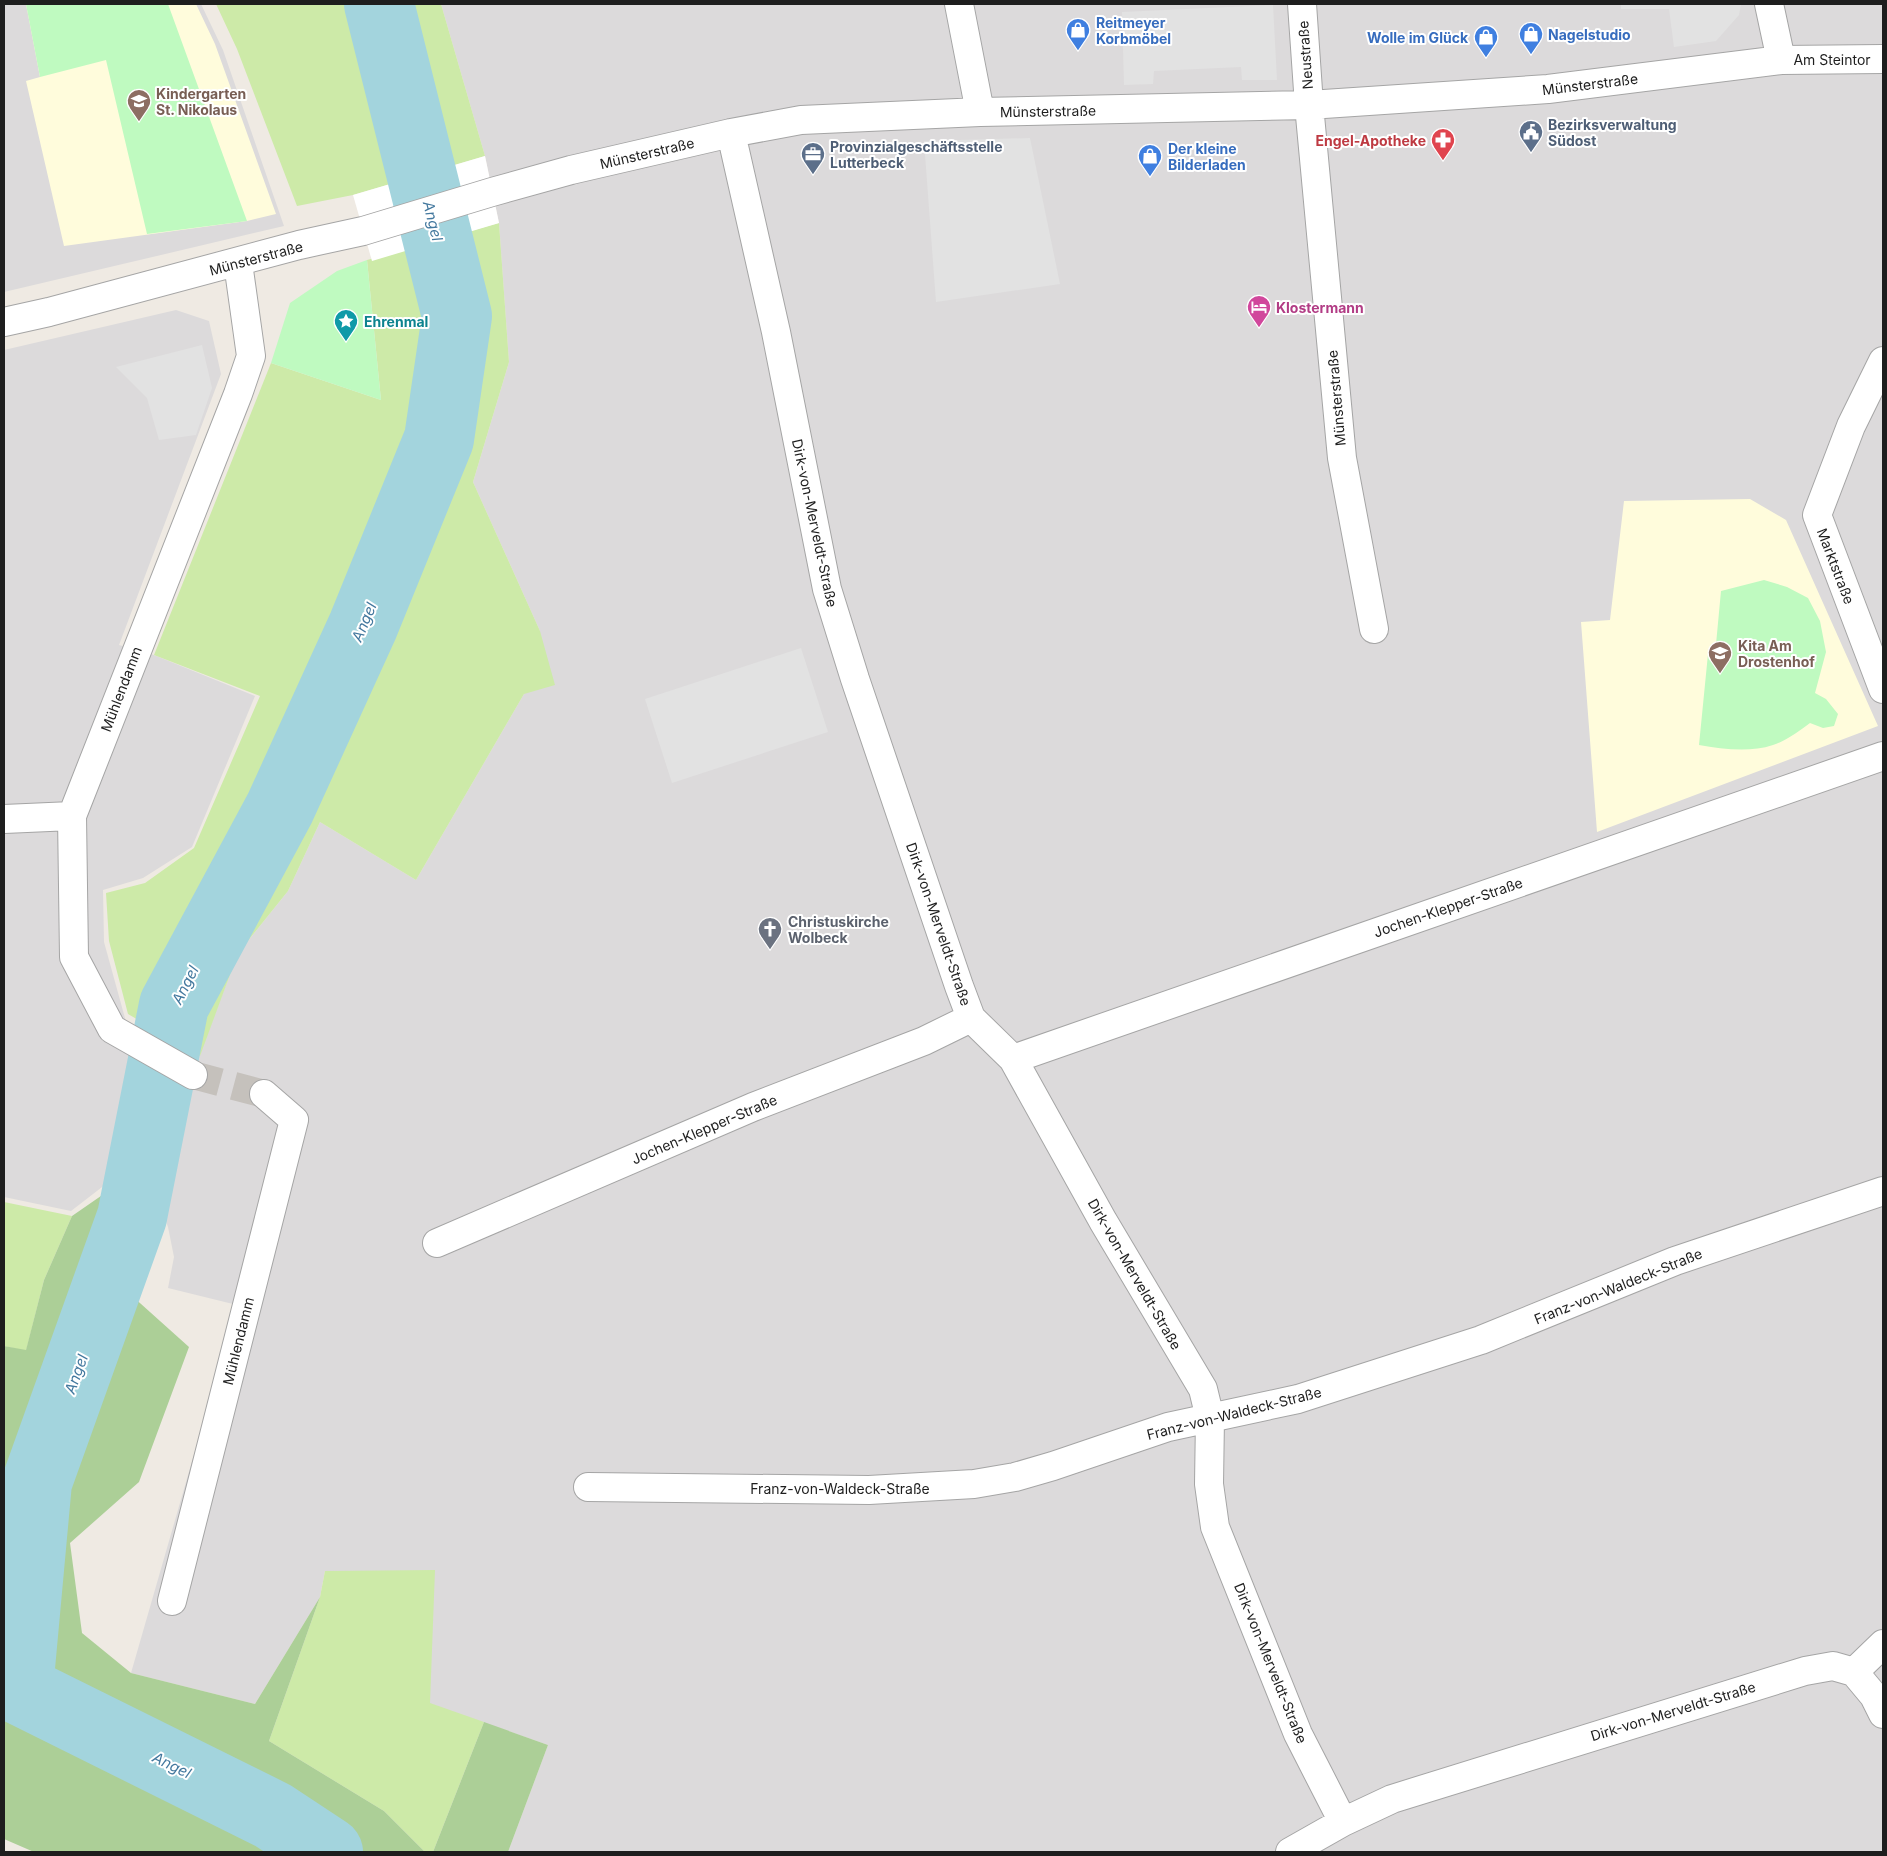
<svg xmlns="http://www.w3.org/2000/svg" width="1887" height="1856" font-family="Inter,sans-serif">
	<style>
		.residential { fill: #dcdadb }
		.education { fill: #fffcdc }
		.grass { fill: #cdeaa8 }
		.forest { fill: #accf97 }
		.park { fill: #bffac0 }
		.parking { fill: #e2e2e2 }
		.pier { fill: #fff }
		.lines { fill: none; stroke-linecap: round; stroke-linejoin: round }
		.river { stroke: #a3d4dd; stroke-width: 70 }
		.minor-tunnel { stroke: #c5c1bc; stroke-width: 28; stroke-dasharray: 28 14; stroke-linecap: butt }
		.minor-casing { stroke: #a5a5a5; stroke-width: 30 }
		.minor { stroke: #fff; stroke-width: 28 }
		.labels { text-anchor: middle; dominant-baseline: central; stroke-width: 4; stroke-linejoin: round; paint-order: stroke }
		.shop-label { font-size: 14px; font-weight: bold; fill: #366cbe; stroke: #fff; text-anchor: start }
		.street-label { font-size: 14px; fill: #1e1e1e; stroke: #fff }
		.education-label { font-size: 14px; font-weight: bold; fill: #785e54; stroke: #fff; text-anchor: start }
		.service-label { font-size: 14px; font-weight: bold; fill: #4e5e75; stroke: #fff; text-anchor: start }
		.health-label { font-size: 14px; font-weight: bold; fill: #be3a42; stroke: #fff; text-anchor: end }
		.hotel-label { font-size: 14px; font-weight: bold; fill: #b23c85; stroke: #fff; text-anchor: start }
		.culture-label { font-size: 14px; font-weight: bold; fill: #0d838f; stroke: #fff; text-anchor: start }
		.worship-label { font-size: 14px; font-weight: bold; fill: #5b616d; stroke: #fff; text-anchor: start }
		.water-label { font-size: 15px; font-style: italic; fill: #43789e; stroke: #fff }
	</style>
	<rect width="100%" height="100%" fill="#efeae3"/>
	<path class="residential" d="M 4,4 L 201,4 L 223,50 L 284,226 L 4,292 Z
		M 441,4 L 1883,4 L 1883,1852 L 508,1852 L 548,1745 L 430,1704 L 325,1571 L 320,1597 L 255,1704 L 131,1673 L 237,1305 L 168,1288 L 174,1257 L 168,1227 L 162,1211 L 196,1064 L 238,953 L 288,891 L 320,822 L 416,880 L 524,694 L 540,631 L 473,482 L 509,362 L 499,223 L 485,156 Z
		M 176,310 L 209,321 L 221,374 L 119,645 L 154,655 L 255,696 L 192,847 L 143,878 L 103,890 L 104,942 L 136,1058 L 119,1174 L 71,1211 L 4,1197 L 4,350 Z"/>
	<path class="education" d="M 26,4 L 196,4 L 215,44 L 276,214 L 247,221 L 64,246 L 26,81 L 40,77 Z
		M 1750,499 L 1786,520 L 1878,726 L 1597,832 L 1581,622 L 1610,620 L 1624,501 Z"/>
	<path class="grass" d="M 216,4 L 441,4 L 485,156 L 353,195 L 297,206 L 237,49 Z
		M 499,223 L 509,362 L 473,482 L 540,631 L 555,685 L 524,694 L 416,880 L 320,822 L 288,891 L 238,953 L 200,1056 L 128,1014 L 109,941 L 106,893 L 145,883 L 194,848 L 260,696 L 154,655 L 271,363 L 381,400 L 367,260 Z
		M 4,1202 L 72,1216 L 44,1280 L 26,1351 L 4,1346 Z
		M 435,1570 L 430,1703 L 484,1722 L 433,1852 L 425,1852 L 384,1811 L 269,1741 L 320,1597 L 325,1571 Z"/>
	<path class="forest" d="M 111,1189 L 53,1401 L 20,1492 L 5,1701 L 190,1789 L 209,1760 L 79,1700 L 44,1665 L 49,1538 L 131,1295 L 189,1347 L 139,1482 L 70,1543 L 82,1633 L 131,1673 L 255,1704 L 320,1597 L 269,1741 L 384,1811 L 425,1852 L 34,1852 L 4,1839 L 4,1346 L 26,1350 L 44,1280 L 72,1216 Z
		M 484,1722 L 548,1745 L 508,1852 L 433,1852 Z"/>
	<path class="park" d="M 26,4 L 168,4 L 247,221 L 147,234 L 106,60 L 40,77 Z
		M 367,260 L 381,400 L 271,363 L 290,303 L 337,271 Z
		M 1764,580 L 1787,587 L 1808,598 L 1820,621 L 1826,652 L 1815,693 L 1826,699 L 1838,714 L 1834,726 L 1823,728 L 1810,723 C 1799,731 1786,741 1773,745 C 1749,753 1723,749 1699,745 L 1708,654 L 1715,655 L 1721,591 Z"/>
	<path class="parking" d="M 1621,4 L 1741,4 L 1739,15 L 1716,41 L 1674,47 L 1669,9 L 1621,9 Z
		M 1273,5 L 1277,80 L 1242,80 L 1241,67 L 1154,71 L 1153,84 L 1124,85 L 1122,12 Z
		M 1030,138 L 1060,284 L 936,302 L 924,141 Z
		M 202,345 L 212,388 L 196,435 L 159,440 L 147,398 L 116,367 Z
		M 801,648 L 828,732 L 672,783 L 645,699 Z"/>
	<path class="pier" d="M 485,156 L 499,223 L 372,261 L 353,195 Z"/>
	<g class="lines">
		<path class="river" d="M 328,1852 L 272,1815 L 18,1689 L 37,1482 L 132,1217 L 174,1005 L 280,808 L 363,626 L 439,439 L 457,316 L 379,4"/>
		<path class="minor-tunnel" d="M 193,1075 L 264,1094"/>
		<g class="minor-casing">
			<path id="minor" d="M 959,4 L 980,112
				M 1302,4 L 1309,105 L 1342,458 L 1374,629
				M 1769,4 L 1781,60
				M 731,133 L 776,332 L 827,589 L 855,679 L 959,986 L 971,1018 L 1013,1059 L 1103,1221 L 1203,1389 L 1210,1418 L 1209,1484 L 1215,1527 L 1298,1734 L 1343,1822 L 1392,1799 L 1805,1671 L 1833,1666 L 1854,1672
				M 4,322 L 49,312 L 299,245 L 363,231 L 492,192 L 571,170 L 731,133 L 801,120 L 980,112 L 1309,105 L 1548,89 L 1781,60 L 1883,59
				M 1883,361 L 1851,426 L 1817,515 L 1883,689
				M 4,819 L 72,816
				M 1013,1059 L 1883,756
				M 193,1075 L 112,1029 L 74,957 L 72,816 L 238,394 L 251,356 L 238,263
				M 437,1243 L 753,1107 L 924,1041 L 971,1018
				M 588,1487 L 869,1490 L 974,1484 L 1015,1477 L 1053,1466 L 1168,1427 L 1298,1399 L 1481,1340 L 1675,1261 L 1883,1191
				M 172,1601 L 294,1120 L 264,1094
				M 1854,1672 L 1874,1696 L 1883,1714
				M 1854,1672 L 1883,1644
				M 1290,1852 L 1343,1822"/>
		</g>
		<use href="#minor" class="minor"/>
	</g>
	<defs>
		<g id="shop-pin" transform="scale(1.25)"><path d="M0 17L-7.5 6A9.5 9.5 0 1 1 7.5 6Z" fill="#3f7fe0" stroke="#fff"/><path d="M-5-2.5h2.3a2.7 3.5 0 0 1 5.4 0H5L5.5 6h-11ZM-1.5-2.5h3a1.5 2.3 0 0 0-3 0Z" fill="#fff"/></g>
		<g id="school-pin" transform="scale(1.25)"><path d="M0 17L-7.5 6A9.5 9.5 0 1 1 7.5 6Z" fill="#8d6e63" stroke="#fff"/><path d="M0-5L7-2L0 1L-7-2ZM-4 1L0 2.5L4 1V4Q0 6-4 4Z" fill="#fff"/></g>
		<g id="civic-pin" transform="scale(1.25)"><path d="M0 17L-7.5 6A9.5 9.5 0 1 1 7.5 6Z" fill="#5c6f8a" stroke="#fff"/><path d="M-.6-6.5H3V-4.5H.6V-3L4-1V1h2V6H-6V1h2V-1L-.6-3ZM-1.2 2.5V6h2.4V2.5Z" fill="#fff"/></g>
		<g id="pharmacy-pin" transform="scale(1.25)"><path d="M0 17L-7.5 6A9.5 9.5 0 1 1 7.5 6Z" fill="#e0444e" stroke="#fff"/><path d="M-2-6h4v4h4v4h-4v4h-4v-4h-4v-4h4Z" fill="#fff"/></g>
		<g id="office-pin" transform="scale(1.25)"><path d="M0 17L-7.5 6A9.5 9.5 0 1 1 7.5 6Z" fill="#5c6f8a" stroke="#fff"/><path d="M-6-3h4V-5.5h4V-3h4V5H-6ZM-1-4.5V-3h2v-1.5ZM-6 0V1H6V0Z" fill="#fff"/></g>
		<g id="hotel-pin" transform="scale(1.25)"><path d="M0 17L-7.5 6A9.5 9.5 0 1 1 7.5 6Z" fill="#d1479c" stroke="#fff"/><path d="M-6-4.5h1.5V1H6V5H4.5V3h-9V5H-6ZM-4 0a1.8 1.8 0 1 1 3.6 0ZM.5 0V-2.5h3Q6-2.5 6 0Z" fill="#fff"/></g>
		<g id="sight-pin" transform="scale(1.25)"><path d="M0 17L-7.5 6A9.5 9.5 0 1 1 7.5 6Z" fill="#0f9aa8" stroke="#fff"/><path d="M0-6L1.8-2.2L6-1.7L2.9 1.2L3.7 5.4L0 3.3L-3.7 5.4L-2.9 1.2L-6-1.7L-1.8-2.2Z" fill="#fff"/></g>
		<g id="church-pin" transform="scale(1.25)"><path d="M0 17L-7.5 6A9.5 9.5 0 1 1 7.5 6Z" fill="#6b7280" stroke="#fff"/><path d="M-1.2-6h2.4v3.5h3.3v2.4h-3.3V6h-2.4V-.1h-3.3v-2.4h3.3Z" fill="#fff"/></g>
	</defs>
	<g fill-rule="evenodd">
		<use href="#shop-pin" x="1078" y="30"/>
		<use href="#shop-pin" x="1531" y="34"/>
		<use href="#shop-pin" x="1486" y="37"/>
		<use href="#school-pin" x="139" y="101"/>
		<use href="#civic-pin" x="1531" y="132"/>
		<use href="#pharmacy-pin" x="1443" y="140"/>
		<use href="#office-pin" x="813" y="154"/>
		<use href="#shop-pin" x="1150" y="156"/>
		<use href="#hotel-pin" x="1259" y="307"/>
		<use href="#sight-pin" x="346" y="321"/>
		<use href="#school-pin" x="1720" y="653"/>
		<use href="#church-pin" x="770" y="929"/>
	</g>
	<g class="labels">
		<g class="shop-label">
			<text x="1096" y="22">Reitmeyer<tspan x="1096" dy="16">Korbmöbel</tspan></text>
			<text x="1548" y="34">Nagelstudio</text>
			<text x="1468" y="37" text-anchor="end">Wolle im Glück</text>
			<text x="1168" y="148">Der kleine<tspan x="1168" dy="16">Bilderladen</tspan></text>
		</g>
		<g class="street-label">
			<text transform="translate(1305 55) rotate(-94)">Neustraße</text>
			<text x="1832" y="59">Am Steintor</text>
			<text transform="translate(1590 84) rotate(-7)">Münsterstraße</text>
			<text transform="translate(1048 111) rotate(-1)">Münsterstraße</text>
			<text transform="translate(647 153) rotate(-13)">Münsterstraße</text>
			<text transform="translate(256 258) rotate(-15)">Münsterstraße</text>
			<text transform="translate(1336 398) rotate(-95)">Münsterstraße</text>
			<text transform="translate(815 523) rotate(78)">Dirk-von-Merveldt-Straße</text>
			<text transform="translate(1836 566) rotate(69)">Marktstraße</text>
			<text transform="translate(121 689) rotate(-69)">Mühlendamm</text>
			<text transform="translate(1448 907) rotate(-19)">Jochen-Klepper-Straße</text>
			<text transform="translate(939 924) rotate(71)">Dirk-von-Merveldt-Straße</text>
			<text transform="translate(704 1129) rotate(-23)">Jochen-Klepper-Straße</text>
			<text transform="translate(1135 1274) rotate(60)">Dirk-von-Merveldt-Straße</text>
			<text transform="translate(1618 1286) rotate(-22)">Franz-von-Waldeck-Straße</text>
			<text transform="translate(238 1341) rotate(-76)">Mühlendamm</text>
			<text transform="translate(1234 1413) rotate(-14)">Franz-von-Waldeck-Straße</text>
			<text x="840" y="1488">Franz-von-Waldeck-Straße</text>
			<text transform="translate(1271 1663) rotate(68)">Dirk-von-Merveldt-Straße</text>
			<text transform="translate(1673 1711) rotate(-17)">Dirk-von-Merveldt-Straße</text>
		</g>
		<g class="education-label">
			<text x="156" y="93">Kindergarten<tspan x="156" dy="16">St. Nikolaus</tspan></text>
			<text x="1738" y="645">Kita Am<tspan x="1738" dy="16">Drostenhof</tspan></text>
		</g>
		<g class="service-label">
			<text x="1548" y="124">Bezirksverwaltung<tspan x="1548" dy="16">Südost</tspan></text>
			<text x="830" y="146">Provinzialgeschäftsstelle<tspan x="830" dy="16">Lutterbeck</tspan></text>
		</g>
		<g class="health-label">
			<text x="1426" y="140">Engel-Apotheke</text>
		</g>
		<g class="hotel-label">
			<text x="1276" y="307">Klostermann</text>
		</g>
		<g class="culture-label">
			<text x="364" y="321">Ehrenmal</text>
		</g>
		<g class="worship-label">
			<text x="788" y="921">Christuskirche<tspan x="788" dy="16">Wolbeck</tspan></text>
		</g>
		<g class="water-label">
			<text transform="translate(433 221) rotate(76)">Angel</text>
			<text transform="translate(364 622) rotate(-67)">Angel</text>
			<text transform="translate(185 985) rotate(-63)">Angel</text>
			<text transform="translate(76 1374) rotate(-70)">Angel</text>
			<text transform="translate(172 1765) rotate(26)">Angel</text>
		</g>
	</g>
	<rect width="1887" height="1856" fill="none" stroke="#1e1e1e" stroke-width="10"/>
</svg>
